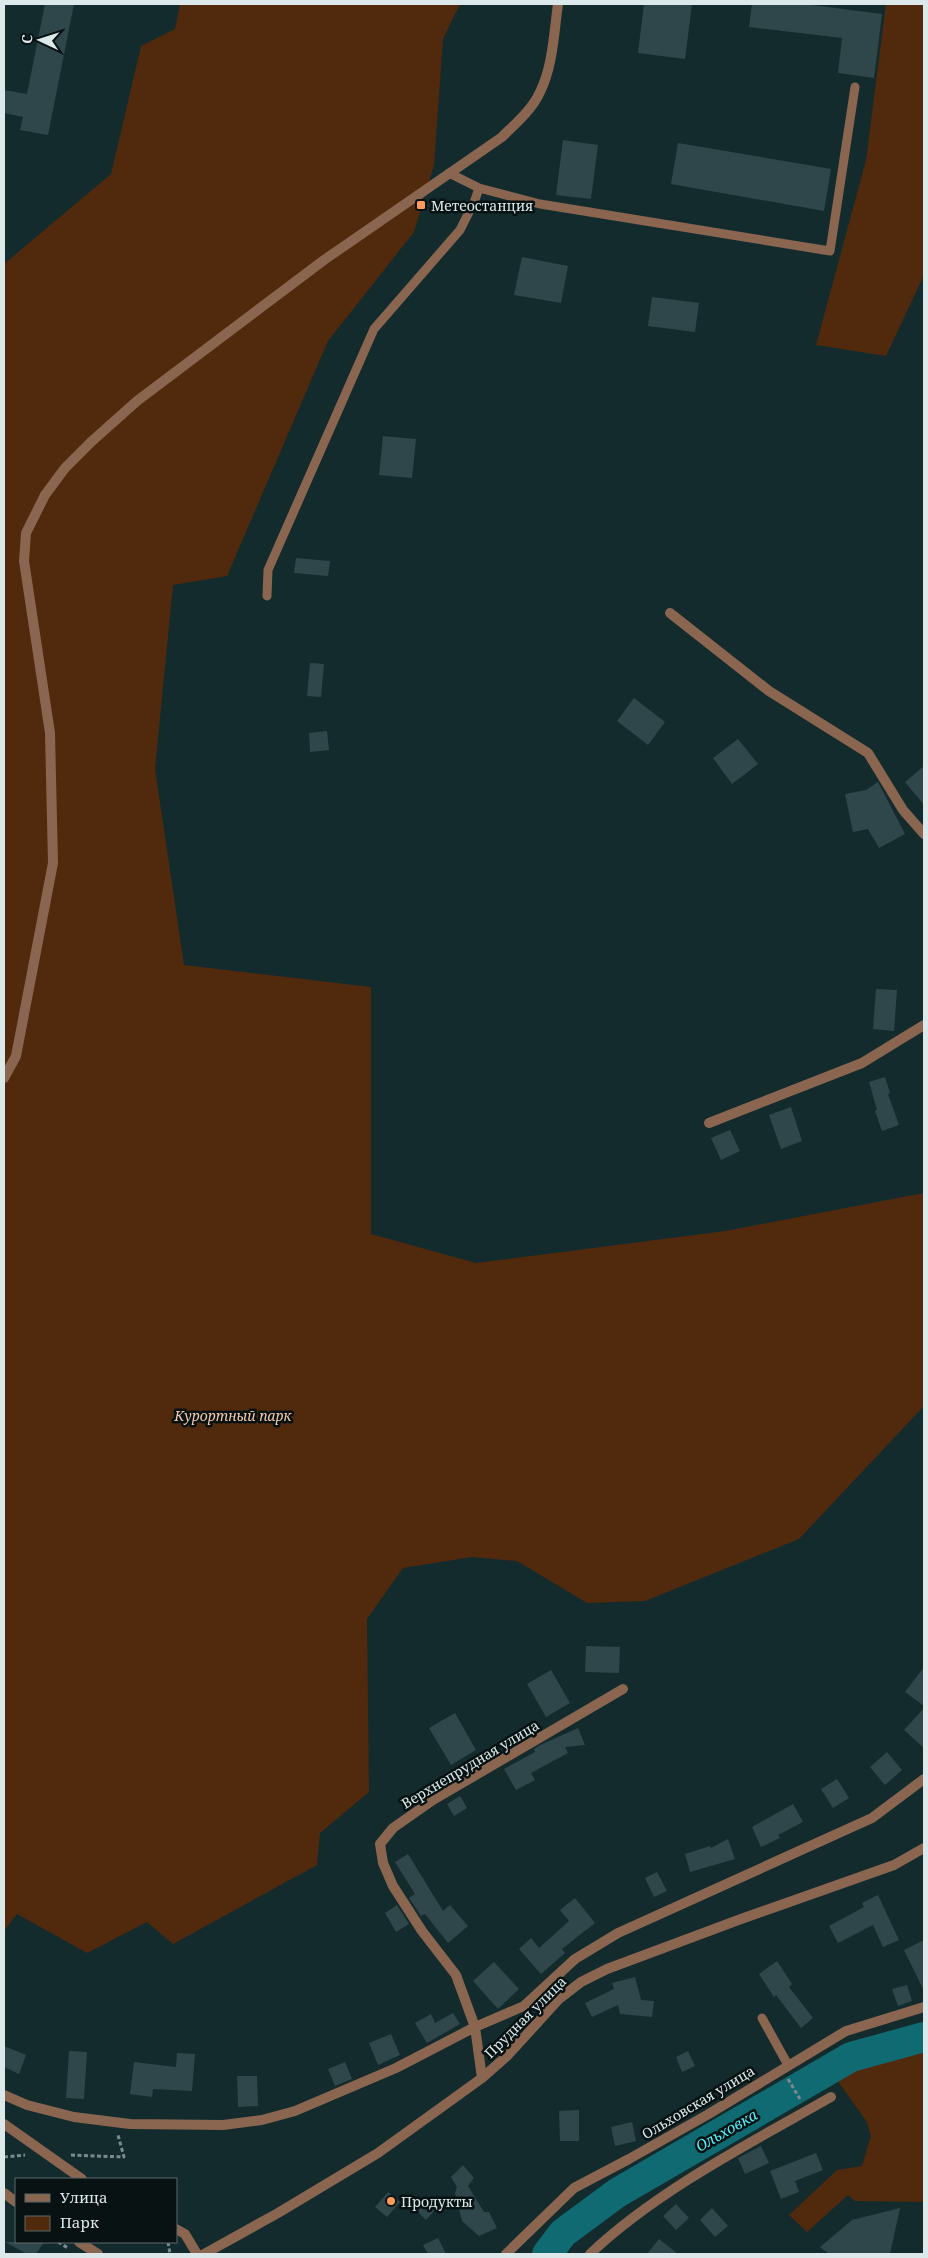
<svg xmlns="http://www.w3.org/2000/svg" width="928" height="2258" font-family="'Noto Serif',serif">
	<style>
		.green { fill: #51290d }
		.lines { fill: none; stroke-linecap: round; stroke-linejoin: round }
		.river { stroke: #106a71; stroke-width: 30 }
		.building { fill: #2f474a }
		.path { stroke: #798b8d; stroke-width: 3; stroke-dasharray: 4 2.5; stroke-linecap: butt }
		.lane { stroke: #8a654f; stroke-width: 9 }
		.street { stroke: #8a654f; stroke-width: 10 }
		.poi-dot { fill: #ff9b5a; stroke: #081213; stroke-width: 2 }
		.labels { text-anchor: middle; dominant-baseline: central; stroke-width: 5; stroke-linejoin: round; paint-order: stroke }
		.poi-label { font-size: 14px; fill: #dbe9ea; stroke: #081213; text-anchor: start }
		.park-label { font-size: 14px; font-style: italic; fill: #f7c9ae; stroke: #081213 }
		.street-label { font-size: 14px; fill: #dbe9ea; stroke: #081213 }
		.water-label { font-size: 15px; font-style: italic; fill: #55effb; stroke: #081213 }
	</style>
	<rect width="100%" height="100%" fill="#132b2d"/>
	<path class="green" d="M 180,4 L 460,4 L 443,39 L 434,165 L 414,232 L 328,341 L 227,576 L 173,585 L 155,769 L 184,965 L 371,987 L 371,1234 L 476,1263 L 725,1231 L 924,1193 L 924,1406 L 799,1539 L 645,1601 L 587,1603 L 517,1561 L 472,1557 L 403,1568 L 367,1619 L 369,1792 L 320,1833 L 317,1865 L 173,1944 L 147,1922 L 87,1953 L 17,1914 L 4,1931 L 4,264 L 111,174 L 141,46 L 175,29 Z
		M 886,4 L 924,4 L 924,275 L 886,356 L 816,345 L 866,160 Z
		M 924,2024 L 924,2202 L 855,2201 L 848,2195 L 807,2232 L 789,2215 L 837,2170 L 862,2166 L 871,2136 L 867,2122 L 836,2079 L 828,2058 L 855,2046 Z"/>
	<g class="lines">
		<path class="river" d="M 547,2254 L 563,2233 L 617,2193 L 851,2057 L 924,2037"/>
	</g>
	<path class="building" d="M 45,4 L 74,4 L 48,135 L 20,130 L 23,117 L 4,113 L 4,90 L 27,94 Z
		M 644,4 L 692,4 L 685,59 L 638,53 Z
		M 752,4 L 804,4 L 882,14 L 874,78 L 838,73 L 842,38 L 749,27 Z
		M 563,140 L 598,145 L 591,199 L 556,195 Z
		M 678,143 L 831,169 L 824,211 L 671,184 Z
		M 522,257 L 568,266 L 561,303 L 514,295 Z
		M 652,297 L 699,303 L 695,332 L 648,326 Z
		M 383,436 L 416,439 L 412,478 L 379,475 Z
		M 296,558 L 330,561 L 328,576 L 294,573 Z
		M 310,663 L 324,664 L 321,697 L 307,696 Z
		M 634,698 L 665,722 L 648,745 L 617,721 Z
		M 327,731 L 329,750 L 310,752 L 309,733 Z
		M 738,739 L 758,764 L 732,784 L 713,758 Z
		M 924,766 L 924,805 L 905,782 Z
		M 878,782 L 905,834 L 879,848 L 868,829 L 853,832 L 845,794 L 866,790 Z
		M 876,989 L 897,990 L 894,1031 L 873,1029 Z
		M 885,1077 L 890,1093 L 888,1094 L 899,1125 L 882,1131 L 875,1111 L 877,1110 L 869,1082 Z
		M 791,1107 L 802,1141 L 781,1149 L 769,1115 Z
		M 730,1130 L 740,1151 L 721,1160 L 711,1138 Z
		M 586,1646 L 620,1647 L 619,1673 L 585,1672 Z
		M 924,1667 L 924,1706 L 905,1692 Z
		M 551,1670 L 570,1703 L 546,1717 L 527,1684 Z
		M 924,1708 L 924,1748 L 904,1730 Z
		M 455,1713 L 476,1750 L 451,1765 L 429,1728 Z
		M 578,1728 L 585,1745 L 565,1747 L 568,1753 L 531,1773 L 535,1780 L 516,1790 L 504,1769 L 535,1752 L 534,1749 L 540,1745 Z
		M 887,1752 L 902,1770 L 885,1785 L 870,1767 Z
		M 837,1779 L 849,1798 L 833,1808 L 821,1789 Z
		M 460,1796 L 467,1808 L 454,1816 L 447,1804 Z
		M 793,1804 L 803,1822 L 778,1835 L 780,1838 L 761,1847 L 752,1827 Z
		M 728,1839 L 735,1859 L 690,1872 L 685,1854 L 710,1846 L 711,1848 Z
		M 408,1854 L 443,1911 L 450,1905 L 468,1926 L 448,1943 L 425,1914 L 421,1916 L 409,1898 L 415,1894 L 395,1862 Z
		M 657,1872 L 667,1891 L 654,1897 L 645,1878 Z
		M 878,1895 L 899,1940 L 883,1947 L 873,1925 L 838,1943 L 829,1926 L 864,1907 L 862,1903 Z
		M 575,1898 L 595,1923 L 562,1949 L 565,1953 L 541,1974 L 519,1949 L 531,1938 L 539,1948 L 569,1921 L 560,1910 Z
		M 397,1905 L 409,1924 L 396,1932 L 385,1913 Z
		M 924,1940 L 924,1991 L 904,1950 Z
		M 777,1961 L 792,1984 L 789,1987 L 813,2018 L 801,2028 L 776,1995 L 774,1997 L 759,1974 Z
		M 494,1962 L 519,1989 L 498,2009 L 473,1981 Z
		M 635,1977 L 641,2000 L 654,2001 L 652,2017 L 620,2014 L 618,2005 L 592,2017 L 585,2003 L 614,1989 L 612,1983 Z
		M 907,1985 L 912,2001 L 898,2006 L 892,1989 Z
		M 453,2013 L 460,2024 L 427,2043 L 415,2023 L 431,2014 L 435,2023 Z
		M 391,2034 L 400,2055 L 378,2065 L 369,2043 Z
		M 4,2046 L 26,2055 L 19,2074 L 4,2067 Z
		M 69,2051 L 87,2052 L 84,2099 L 66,2098 Z
		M 688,2051 L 695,2066 L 682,2072 L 676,2057 Z
		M 177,2053 L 195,2054 L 192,2091 L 153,2089 L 152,2097 L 130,2094 L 134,2062 L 176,2067 Z
		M 345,2062 L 352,2079 L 335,2086 L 328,2069 Z
		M 237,2076 L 257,2076 L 258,2106 L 238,2107 Z
		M 579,2110 L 579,2141 L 560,2141 L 559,2111 Z
		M 632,2122 L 636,2141 L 615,2146 L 611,2127 Z
		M 761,2146 L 769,2163 L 745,2174 L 738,2158 Z
		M 816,2153 L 823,2170 L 795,2181 L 799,2192 L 781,2199 L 770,2171 Z
		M 463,2165 L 474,2178 L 468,2186 L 484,2212 L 489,2212 L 497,2228 L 479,2236 L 462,2221 L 455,2193 L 457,2187 L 451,2177 Z
		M 388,2192 L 400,2202 L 387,2217 L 375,2207 Z
		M 425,2198 L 436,2209 L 426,2220 L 416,2210 Z
		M 676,2204 L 689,2218 L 676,2230 L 663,2216 Z
		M 712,2208 L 728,2226 L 715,2237 L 700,2220 Z
		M 900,2208 L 890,2254 L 829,2254 L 820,2247 L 852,2220 Z
		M 438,2238 L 446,2254 L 428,2254 L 423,2245 Z
		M 659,2239 L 678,2254 L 647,2254 Z
		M 5,2242 L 44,2242 L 36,2254 L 27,2254 Z"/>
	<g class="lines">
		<path class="path" d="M 788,2079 L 800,2099
			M 71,2155 L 124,2157 L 118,2135
			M 4,2157 L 25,2155
			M 58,2242 L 68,2248
			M 168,2242 L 170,2254"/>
		<path class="lane" d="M 449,173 L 479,188 L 540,204 L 830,251 L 855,87
			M 267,596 L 268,570 L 374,329 L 460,230 L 475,200 L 479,188
			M 762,2018 L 788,2065"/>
		<path class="street" d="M 670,613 L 769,691 L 868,753 L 903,810 L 924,834
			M 4,1078 L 16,1056 L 53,863 L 50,733 L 24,561 L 26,533 L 45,495 L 65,468 L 91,442 L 137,401 L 324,260 L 502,137 C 515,124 532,110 540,92 C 553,66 554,32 558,4
			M 709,1123 L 862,1063 L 924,1025
			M 482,2078 L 475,2027 L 456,1975 L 422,1931 L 393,1886 L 383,1863 L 380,1844 L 393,1828 L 433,1800 L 623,1689
			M 4,2095 L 27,2105 L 74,2117 L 130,2124 L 223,2125 L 262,2120 L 295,2111 L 396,2068 L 475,2027 L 524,2006 L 575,1959 L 618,1933 L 872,1818 L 924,1779
			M 4,2124 L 82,2179
			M 4,2193 L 16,2202
			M 176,2229 L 185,2234 L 197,2254
			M 79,2242 L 98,2254
			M 204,2254 L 278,2213 L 378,2153 L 482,2078 L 508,2055 L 559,1999 L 581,1982 L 607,1969 L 741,1919 L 894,1865 L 924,1848
			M 506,2254 L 574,2188 L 629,2159 L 707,2115 L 846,2031 L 924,2007
			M 590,2254 C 656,2191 752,2142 831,2097"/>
	</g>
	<g class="poi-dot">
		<rect x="416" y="200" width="10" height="10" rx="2.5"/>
		<circle cx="391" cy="2201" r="5"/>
	</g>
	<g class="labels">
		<g class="poi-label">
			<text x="431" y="205">Метеостанция</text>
			<text x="401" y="2201">Продукты</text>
		</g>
		<g class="park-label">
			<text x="233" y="1415">Курортный парк</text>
		</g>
		<g class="street-label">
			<text transform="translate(470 1764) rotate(-31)">Верхнепрудная улица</text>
			<text transform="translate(525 2017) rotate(-45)">Прудная улица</text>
			<text transform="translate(698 2102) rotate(-31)">Ольховская улица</text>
		</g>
		<g class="water-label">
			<text transform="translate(726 2130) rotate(-30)">Ольховка</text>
		</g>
	</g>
	<rect width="928" height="2258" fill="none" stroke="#dbe9ea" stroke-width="10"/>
	<rect x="15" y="2178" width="162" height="65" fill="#081213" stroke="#5c6869"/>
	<rect x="25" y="2194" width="25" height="8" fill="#8a654f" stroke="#5c6869"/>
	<text x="60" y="2203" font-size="15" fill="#dbe9ea">Улица</text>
	<rect x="25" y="2216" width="25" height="15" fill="#51290d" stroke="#5c6869"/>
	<text x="60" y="2228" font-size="15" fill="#dbe9ea">Парк</text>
	<g transform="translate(40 40) rotate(274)" stroke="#081213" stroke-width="4" paint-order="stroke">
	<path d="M0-4L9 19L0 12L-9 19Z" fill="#dbe9ea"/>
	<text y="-8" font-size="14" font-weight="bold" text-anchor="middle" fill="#dbe9ea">С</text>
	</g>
</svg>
